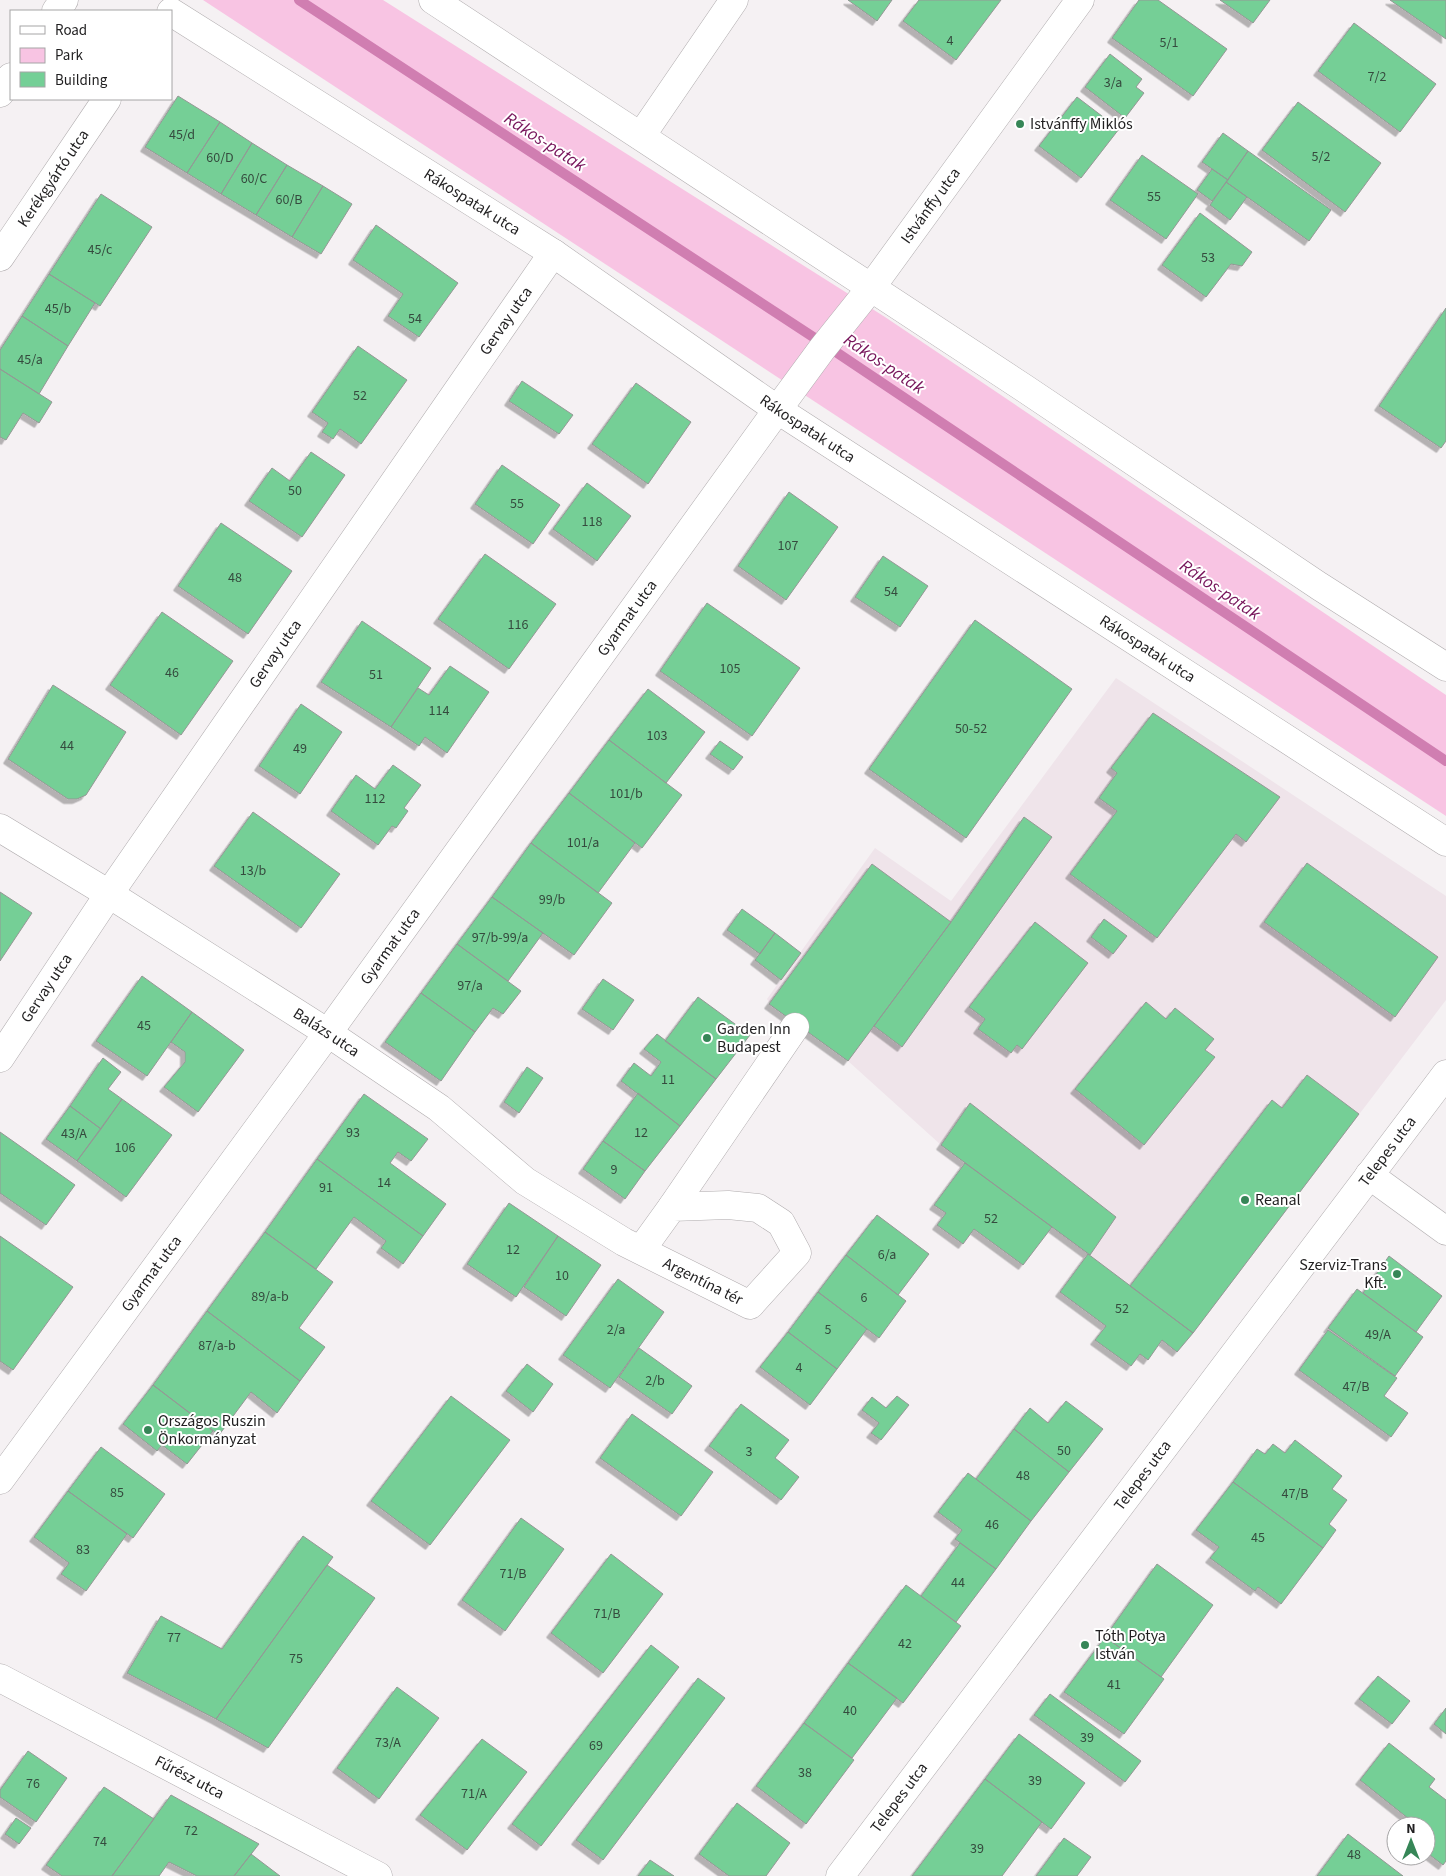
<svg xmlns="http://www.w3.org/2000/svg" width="1446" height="1876" font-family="'Source Sans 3',sans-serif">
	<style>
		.built { fill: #efe4ea }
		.green { fill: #f8c4e3 }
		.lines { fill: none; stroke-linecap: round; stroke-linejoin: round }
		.stream { stroke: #d07eb1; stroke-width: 10 }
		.building { fill: #74cf96; stroke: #959795; filter: url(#shadow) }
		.minor-casing { stroke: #b0acae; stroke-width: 29 }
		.minor { stroke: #fff; stroke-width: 28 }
		.poi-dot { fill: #368657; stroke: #fff; stroke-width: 2 }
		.labels { text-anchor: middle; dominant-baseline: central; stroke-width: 4; stroke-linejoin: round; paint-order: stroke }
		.number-label { font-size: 14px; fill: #354b3e }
		.poi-label { font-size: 16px; fill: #201f20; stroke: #fff; text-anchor: start }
		.street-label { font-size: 16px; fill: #201f20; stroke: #fff }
		.water-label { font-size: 18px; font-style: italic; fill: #77155b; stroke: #fff }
	</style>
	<defs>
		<filter id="shadow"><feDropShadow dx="-4.5" dy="4.5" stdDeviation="0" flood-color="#0004"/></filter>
	</defs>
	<rect width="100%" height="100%" fill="#f5f1f3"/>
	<path class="built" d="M 1116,678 L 1446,896 L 1446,1000 L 1193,1333 L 941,1145 L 848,1061 L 770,1004 L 767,999 L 875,848 L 951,901 Z"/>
	<path class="green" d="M 203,0 L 383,0 L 885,317 L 1446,695 L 1446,816 Z"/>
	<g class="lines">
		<path class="stream" d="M 299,0 L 830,348 L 1446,761"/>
	</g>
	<path class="building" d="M 848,0 L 892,0 L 877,21 Z
		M 919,0 L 1001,0 L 956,60 L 903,21 Z
		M 1139,0 L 1158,0 L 1227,49 L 1193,96 L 1112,38 Z
		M 1220,0 L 1270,0 L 1253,23 Z
		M 1390,0 L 1446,0 L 1446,39 Z
		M 1354,23 L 1436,84 L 1400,132 L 1318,71 Z
		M 1110,54 L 1142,79 L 1136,87 L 1144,93 L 1125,118 L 1085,87 Z
		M 178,96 L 220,122 L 187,173 L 145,147 Z
		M 1077,97 L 1119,129 L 1081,178 L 1039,146 Z
		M 1298,102 L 1381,163 L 1345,212 L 1262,150 Z
		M 220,122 L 252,143 L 221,194 L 187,173 Z
		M 1223,133 L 1248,151 L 1228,180 L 1202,162 Z
		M 252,143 L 287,165 L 256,215 L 221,194 Z
		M 1248,151 L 1331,210 L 1309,241 L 1226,182 Z
		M 1142,155 L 1198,194 L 1166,239 L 1110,200 Z
		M 287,165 L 323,186 L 292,237 L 256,215 Z
		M 1212,169 L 1228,180 L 1212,201 L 1197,190 Z
		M 1226,182 L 1247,197 L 1230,220 L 1210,205 Z
		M 323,186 L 352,204 L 321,254 L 292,237 Z
		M 101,194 L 152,227 L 100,306 L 49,274 Z
		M 1200,213 L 1252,252 L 1242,266 L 1231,264 L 1206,297 L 1162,265 Z
		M 376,225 L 458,283 L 419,337 L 388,316 L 403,294 L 353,260 Z
		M 49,274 L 95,303 L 68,346 L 22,316 Z
		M 1446,308 L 1446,441 L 1441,448 L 1379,406 Z
		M 22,316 L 68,346 L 39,394 L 0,369 L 0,350 Z
		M 358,346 L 407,380 L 361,444 L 340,429 L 333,439 L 322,432 L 328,423 L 312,412 Z
		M 0,369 L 52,402 L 39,423 L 23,413 L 6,440 L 0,437 Z
		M 522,381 L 573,415 L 559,434 L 509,401 Z
		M 636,383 L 691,422 L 648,484 L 592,444 Z
		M 311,452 L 345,475 L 302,537 L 249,501 L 272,468 L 290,481 Z
		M 502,465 L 560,505 L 533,544 L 475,504 Z
		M 587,483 L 631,516 L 597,561 L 553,529 Z
		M 789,492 L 838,527 L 786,600 L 738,566 Z
		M 221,523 L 292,571 L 248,634 L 178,586 Z
		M 485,554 L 556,604 L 509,669 L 438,619 Z
		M 883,556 L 928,586 L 900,627 L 855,597 Z
		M 707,603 L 800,668 L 752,736 L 660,671 Z
		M 162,612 L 233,661 L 181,735 L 110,685 Z
		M 975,620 L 1072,689 L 966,838 L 869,769 Z
		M 362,621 L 431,668 L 391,727 L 321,682 Z
		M 450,666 L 489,692 L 447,753 L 425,737 L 419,746 L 391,727 L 418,688 L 429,695 Z
		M 53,685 L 126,732 L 86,795 L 77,799 L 68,799 L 8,759 Z
		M 648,689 L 705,732 L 666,783 L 609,740 Z
		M 301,704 L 342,732 L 300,794 L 259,766 Z
		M 1153,713 L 1280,797 L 1246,842 L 1236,834 L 1157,938 L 1070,874 L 1117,811 L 1099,798 L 1117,773 L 1111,768 Z
		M 609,740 L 682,795 L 642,848 L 569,793 Z
		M 720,741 L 743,757 L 733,770 L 710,754 Z
		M 393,765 L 421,785 L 404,808 L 408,811 L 396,828 L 392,826 L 378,845 L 331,811 L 356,775 L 375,789 Z
		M 569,793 L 635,843 L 598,893 L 531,843 Z
		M 253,812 L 340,874 L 301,928 L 214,866 Z
		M 1024,817 L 1052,837 L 902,1047 L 874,1026 L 951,922 Z
		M 531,843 L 612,903 L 574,955 L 492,897 Z
		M 1307,863 L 1438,957 L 1395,1017 L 1264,922 Z
		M 872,864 L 951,922 L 848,1061 L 769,1004 Z
		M 0,892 L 32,913 L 0,961 Z
		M 492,897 L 543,933 L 508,981 L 457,944 Z
		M 742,909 L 775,933 L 760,954 L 727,930 Z
		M 1104,919 L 1127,936 L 1113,954 L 1091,937 Z
		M 1035,922 L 1088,963 L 1022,1049 L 1017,1045 L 1011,1053 L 978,1029 L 985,1019 L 969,1007 Z
		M 775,933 L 801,953 L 781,980 L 755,960 Z
		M 457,944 L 521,991 L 503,1014 L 493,1008 L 475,1032 L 421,993 Z
		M 142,976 L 192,1012 L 147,1076 L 96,1041 Z
		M 603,979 L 634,1000 L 613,1030 L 582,1009 Z
		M 421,993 L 475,1032 L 441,1081 L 385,1042 Z
		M 698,997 L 750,1035 L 716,1079 L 665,1041 Z
		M 1146,1002 L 1166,1019 L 1175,1008 L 1214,1039 L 1205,1050 L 1215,1057 L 1144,1145 L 1075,1089 Z
		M 192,1012 L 244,1050 L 198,1112 L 164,1087 L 185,1062 L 185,1052 L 171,1042 Z
		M 657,1034 L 716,1079 L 680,1126 L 621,1081 L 634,1063 L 651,1076 L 661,1062 L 644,1049 Z
		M 103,1058 L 121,1072 L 108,1089 L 122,1099 L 101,1129 L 70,1106 Z
		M 527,1067 L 543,1078 L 519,1113 L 504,1102 Z
		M 1307,1075 L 1359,1114 L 1193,1333 L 1130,1286 L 1272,1100 L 1282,1108 Z
		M 638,1093 L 680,1126 L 645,1171 L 603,1141 Z
		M 364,1094 L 428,1139 L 411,1161 L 398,1152 L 390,1163 L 446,1204 L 423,1236 L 317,1159 Z
		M 122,1099 L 172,1135 L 126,1197 L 77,1161 Z
		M 970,1103 L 1116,1217 L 1090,1255 L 941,1145 Z
		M 70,1106 L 101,1129 L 77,1161 L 46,1139 Z
		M 0,1132 L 75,1185 L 46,1225 L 0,1193 Z
		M 603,1141 L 645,1171 L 625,1199 L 583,1169 Z
		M 317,1159 L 423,1236 L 403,1264 L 381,1248 L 386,1241 L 354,1217 L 316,1269 L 265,1232 Z
		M 965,1163 L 1052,1227 L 1023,1265 L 974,1229 L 963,1244 L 937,1225 L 946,1213 L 934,1205 Z
		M 509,1203 L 558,1236 L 516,1297 L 467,1264 Z
		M 877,1215 L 929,1254 L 898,1295 L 846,1255 Z
		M 265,1232 L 333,1282 L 299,1328 L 325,1347 L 300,1381 L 207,1311 Z
		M 0,1236 L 73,1287 L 13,1370 L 0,1361 Z
		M 558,1236 L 601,1265 L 566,1316 L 524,1287 Z
		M 1088,1254 L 1193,1333 L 1177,1352 L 1162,1340 L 1148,1360 L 1140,1354 L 1131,1366 L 1095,1340 L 1106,1326 L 1060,1292 Z
		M 846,1255 L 906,1301 L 879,1338 L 818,1292 Z
		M 1389,1256 L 1442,1296 L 1416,1332 L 1363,1293 Z
		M 618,1279 L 664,1312 L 610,1388 L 563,1355 Z
		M 1357,1289 L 1423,1337 L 1395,1376 L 1328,1328 Z
		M 818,1292 L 867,1329 L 837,1369 L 788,1332 Z
		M 207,1311 L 300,1381 L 277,1413 L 251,1392 L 219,1435 L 153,1385 Z
		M 1328,1330 L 1397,1378 L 1384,1396 L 1408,1413 L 1391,1437 L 1299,1370 Z
		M 788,1332 L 837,1369 L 810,1405 L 760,1367 Z
		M 639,1348 L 692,1386 L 672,1414 L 619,1377 Z
		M 527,1364 L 553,1384 L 533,1412 L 506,1391 Z
		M 153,1385 L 213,1431 L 187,1464 L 162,1445 L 157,1451 L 123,1424 Z
		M 451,1396 L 510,1440 L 430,1545 L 371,1501 Z
		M 897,1396 L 909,1405 L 881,1440 L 871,1433 L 879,1423 L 862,1410 L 872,1397 L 886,1408 Z
		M 1066,1401 L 1103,1429 L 1069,1472 L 1014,1429 L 1030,1408 L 1048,1423 Z
		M 741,1404 L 789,1440 L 775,1458 L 799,1477 L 781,1500 L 709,1446 Z
		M 632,1414 L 713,1472 L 681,1516 L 600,1458 Z
		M 1014,1429 L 1069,1472 L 1031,1521 L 976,1479 Z
		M 1295,1440 L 1342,1476 L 1332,1489 L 1347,1500 L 1329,1524 L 1336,1530 L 1323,1548 L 1233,1482 L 1257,1449 L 1265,1454 L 1273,1444 L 1285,1453 Z
		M 101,1447 L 165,1494 L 133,1538 L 68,1491 Z
		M 968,1473 L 1031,1521 L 996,1569 L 955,1539 L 962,1530 L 938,1512 Z
		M 1233,1482 L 1323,1548 L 1281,1604 L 1258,1587 L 1255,1591 L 1210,1558 L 1219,1547 L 1196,1530 Z
		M 68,1491 L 127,1534 L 86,1591 L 61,1574 L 69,1563 L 34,1537 Z
		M 521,1518 L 564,1549 L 505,1631 L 462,1600 Z
		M 303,1536 L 333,1557 L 216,1719 L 127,1673 L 161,1616 L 222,1649 Z
		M 960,1543 L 996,1569 L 956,1622 L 921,1596 Z
		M 611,1554 L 663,1594 L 603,1673 L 551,1633 Z
		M 1157,1564 L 1213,1605 L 1161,1677 L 1105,1637 Z
		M 327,1565 L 375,1598 L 268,1748 L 216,1719 Z
		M 906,1585 L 961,1626 L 903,1703 L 848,1663 Z
		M 1105,1637 L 1164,1679 L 1124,1734 L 1064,1692 Z
		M 651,1645 L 679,1667 L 541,1846 L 512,1824 Z
		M 848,1663 L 897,1698 L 852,1758 L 804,1723 Z
		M 1378,1676 L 1410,1701 L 1392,1724 L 1359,1699 Z
		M 698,1678 L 725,1698 L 603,1860 L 576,1840 Z
		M 397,1687 L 439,1718 L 379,1799 L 337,1768 Z
		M 1050,1694 L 1141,1761 L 1125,1782 L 1034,1715 Z
		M 1446,1708 L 1446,1734 L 1434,1724 Z
		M 804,1723 L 854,1760 L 806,1824 L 756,1786 Z
		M 1019,1734 L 1085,1783 L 1051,1829 L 985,1779 Z
		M 482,1739 L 527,1772 L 467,1850 L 420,1815 Z
		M 1389,1743 L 1435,1779 L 1429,1787 L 1446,1800 L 1446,1861 L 1443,1865 L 1426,1852 L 1426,1826 L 1403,1826 L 1409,1819 L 1360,1780 Z
		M 28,1751 L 67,1778 L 36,1822 L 0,1797 L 0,1790 Z
		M 985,1779 L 1042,1822 L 1002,1876 L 912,1876 Z
		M 104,1787 L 154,1819 L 112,1876 L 62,1876 L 46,1865 Z
		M 171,1795 L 259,1844 L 234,1876 L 197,1876 L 169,1862 L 159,1876 L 112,1876 Z
		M 737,1803 L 790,1843 L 766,1876 L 729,1876 L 699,1854 Z
		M 16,1818 L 31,1828 L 19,1844 L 5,1834 Z
		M 1348,1834 L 1403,1876 L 1317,1876 Z
		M 1064,1838 L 1091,1857 L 1077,1876 L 1036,1876 Z
		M 251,1854 L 280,1876 L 234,1876 Z
		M 650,1860 L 674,1876 L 638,1876 Z"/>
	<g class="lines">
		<g class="minor-casing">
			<g id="minor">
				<path d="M 433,0 L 1024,388 L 1319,586 L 1446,667"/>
				<path d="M 56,11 L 64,0"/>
				<path id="s1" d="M 171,12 L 553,253 L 778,410 L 1446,842"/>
				<path d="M 0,93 L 11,77"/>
				<path d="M 641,136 L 734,0"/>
				<path id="s2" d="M 0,257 L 107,99"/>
				<path id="s3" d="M 0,828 L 109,894 L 328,1033 L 439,1108 L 525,1181 L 624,1242 L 750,1305 L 797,1253 L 781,1223 L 758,1208 L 728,1205 L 672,1207 L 641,1250"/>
				<path id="s4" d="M 0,1058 L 109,894 L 553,253"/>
				<path d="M 1369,1175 L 1446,1231"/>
				<path d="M 672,1207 L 795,1027"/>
				<path id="s5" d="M 0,1480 L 322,1041 L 775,413 L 822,349 L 870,289 L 1080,0"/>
				<path id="s6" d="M 0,1678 L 378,1876"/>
				<path id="s7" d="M 840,1876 L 1446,1074"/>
			</g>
		</g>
		<use href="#minor" class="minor"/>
	</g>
	<g class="poi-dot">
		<circle cx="1020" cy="124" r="5"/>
		<circle cx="707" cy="1038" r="5"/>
		<circle cx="1245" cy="1200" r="5"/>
		<circle cx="1397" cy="1274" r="5"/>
		<circle cx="148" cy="1430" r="5"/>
		<circle cx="1085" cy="1645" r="5"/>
	</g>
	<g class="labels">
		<g class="number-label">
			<text x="950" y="41">4</text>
			<text x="1169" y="43">5/1</text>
			<text x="1377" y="77">7/2</text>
			<text x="1113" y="83">3/a</text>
			<text x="182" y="135">45/d</text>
			<text x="1321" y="157">5/2</text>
			<text x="220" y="158">60/D</text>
			<text x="254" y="179">60/C</text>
			<text x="1154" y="197">55</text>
			<text x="289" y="200">60/B</text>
			<text x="100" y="250">45/c</text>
			<text x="1208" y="258">53</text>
			<text x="58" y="309">45/b</text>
			<text x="415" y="319">54</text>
			<text x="30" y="360">45/a</text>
			<text x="360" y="396">52</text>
			<text x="295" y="491">50</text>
			<text x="517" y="504">55</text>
			<text x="592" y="522">118</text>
			<text x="788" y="546">107</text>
			<text x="235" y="578">48</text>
			<text x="891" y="592">54</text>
			<text x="518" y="625">116</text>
			<text x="730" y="669">105</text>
			<text x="172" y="673">46</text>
			<text x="376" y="675">51</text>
			<text x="439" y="711">114</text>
			<text x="971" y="729">50-52</text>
			<text x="657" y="736">103</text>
			<text x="67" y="746">44</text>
			<text x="300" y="749">49</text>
			<text x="626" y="794">101/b</text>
			<text x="375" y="799">112</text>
			<text x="583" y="843">101/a</text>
			<text x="253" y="871">13/b</text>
			<text x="552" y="900">99/b</text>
			<text x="500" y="938">97/b-99/a</text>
			<text x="470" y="986">97/a</text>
			<text x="144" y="1026">45</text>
			<text x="668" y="1080">11</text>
			<text x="353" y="1133">93</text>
			<text x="641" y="1133">12</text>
			<text x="74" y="1134">43/A</text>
			<text x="125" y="1148">106</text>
			<text x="614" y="1170">9</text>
			<text x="384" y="1183">14</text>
			<text x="326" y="1188">91</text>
			<text x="991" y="1219">52</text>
			<text x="513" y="1250">12</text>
			<text x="887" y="1255">6/a</text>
			<text x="562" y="1276">10</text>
			<text x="270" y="1297">89/a-b</text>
			<text x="864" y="1298">6</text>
			<text x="1122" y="1309">52</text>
			<text x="616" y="1330">2/a</text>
			<text x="828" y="1330">5</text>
			<text x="1378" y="1335">49/A</text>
			<text x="217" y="1346">87/a-b</text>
			<text x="799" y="1368">4</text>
			<text x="655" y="1381">2/b</text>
			<text x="1356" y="1387">47/B</text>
			<text x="1064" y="1451">50</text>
			<text x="749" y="1452">3</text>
			<text x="1023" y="1476">48</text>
			<text x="117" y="1493">85</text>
			<text x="1295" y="1494">47/B</text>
			<text x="992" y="1525">46</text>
			<text x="1258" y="1538">45</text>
			<text x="83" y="1550">83</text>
			<text x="513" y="1574">71/B</text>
			<text x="958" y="1583">44</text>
			<text x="607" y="1614">71/B</text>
			<text x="174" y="1638">77</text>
			<text x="905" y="1644">42</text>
			<text x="296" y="1659">75</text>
			<text x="1114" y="1685">41</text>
			<text x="850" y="1711">40</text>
			<text x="1087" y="1738">39</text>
			<text x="388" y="1743">73/A</text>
			<text x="596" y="1746">69</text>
			<text x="805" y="1773">38</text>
			<text x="1035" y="1781">39</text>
			<text x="33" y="1784">76</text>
			<text x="474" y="1794">71/A</text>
			<text x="191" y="1831">72</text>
			<text x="100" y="1842">74</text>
			<text x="977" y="1849">39</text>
			<text x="1354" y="1855">48</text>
		</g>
		<g class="poi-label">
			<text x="1030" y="124">Istvánffy Miklós</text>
			<text x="717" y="1029">Garden Inn<tspan x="717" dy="18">Budapest</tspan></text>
			<text x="1255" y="1200">Reanal</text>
			<text x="1387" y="1265" text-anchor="end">Szerviz-Trans<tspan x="1387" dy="18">Kft.</tspan></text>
			<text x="158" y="1421">Országos Ruszin<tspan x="158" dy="18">Önkormányzat</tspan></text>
			<text x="1095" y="1636">Tóth Potya<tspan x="1095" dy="18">István</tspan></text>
		</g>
		<g class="street-label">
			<text stroke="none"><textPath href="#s2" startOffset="95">Kerékgyártó utca</textPath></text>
			<text stroke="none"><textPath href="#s1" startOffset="356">Rákospatak utca</textPath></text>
			<text stroke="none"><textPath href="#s5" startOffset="1578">Istvánffy utca</textPath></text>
			<text stroke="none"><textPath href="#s4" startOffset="894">Gervay utca</textPath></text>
			<text stroke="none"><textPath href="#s1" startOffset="761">Rákospatak utca</textPath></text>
			<text stroke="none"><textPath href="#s5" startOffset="1066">Gyarmat utca</textPath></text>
			<text stroke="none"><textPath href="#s1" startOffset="1166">Rákospatak utca</textPath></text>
			<text stroke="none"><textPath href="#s4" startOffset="489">Gervay utca</textPath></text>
			<text stroke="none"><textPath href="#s5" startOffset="661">Gyarmat utca</textPath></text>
			<text stroke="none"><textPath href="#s4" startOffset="84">Gervay utca</textPath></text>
			<text stroke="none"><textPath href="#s3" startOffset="385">Balázs utca</textPath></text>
			<text stroke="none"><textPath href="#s7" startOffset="908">Telepes utca</textPath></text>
			<text stroke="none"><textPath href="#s5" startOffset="256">Gyarmat utca</textPath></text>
			<text stroke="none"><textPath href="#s3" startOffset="838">Argentína tér</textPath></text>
			<text stroke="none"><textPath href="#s7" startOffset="502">Telepes utca</textPath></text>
			<text stroke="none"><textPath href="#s6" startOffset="214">Fűrész utca</textPath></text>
			<text stroke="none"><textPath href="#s7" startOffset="98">Telepes utca</textPath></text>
		</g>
		<g class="water-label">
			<text transform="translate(545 142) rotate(33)">Rákos-patak</text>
			<text transform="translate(884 364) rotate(34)">Rákos-patak</text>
			<text transform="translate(1220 590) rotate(34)">Rákos-patak</text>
		</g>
	</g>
	<rect x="10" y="10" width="162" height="90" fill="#ffffff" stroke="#a6a5a6"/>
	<rect x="20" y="26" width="25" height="8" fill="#ffffff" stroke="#a6a5a6"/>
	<text x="55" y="35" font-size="15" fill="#201f20">Road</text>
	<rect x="20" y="48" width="25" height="15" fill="#f8c4e3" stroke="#a6a5a6"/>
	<text x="55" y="60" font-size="15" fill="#201f20">Park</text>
	<rect x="20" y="72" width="25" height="15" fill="#74cf96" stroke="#a6a5a6"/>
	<text x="55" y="85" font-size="15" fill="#201f20">Building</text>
	<g transform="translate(1411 1841)"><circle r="24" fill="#ffffff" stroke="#a6a5a6"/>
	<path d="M0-4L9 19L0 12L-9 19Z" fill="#368657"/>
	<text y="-8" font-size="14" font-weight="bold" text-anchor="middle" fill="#201f20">N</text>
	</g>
</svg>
